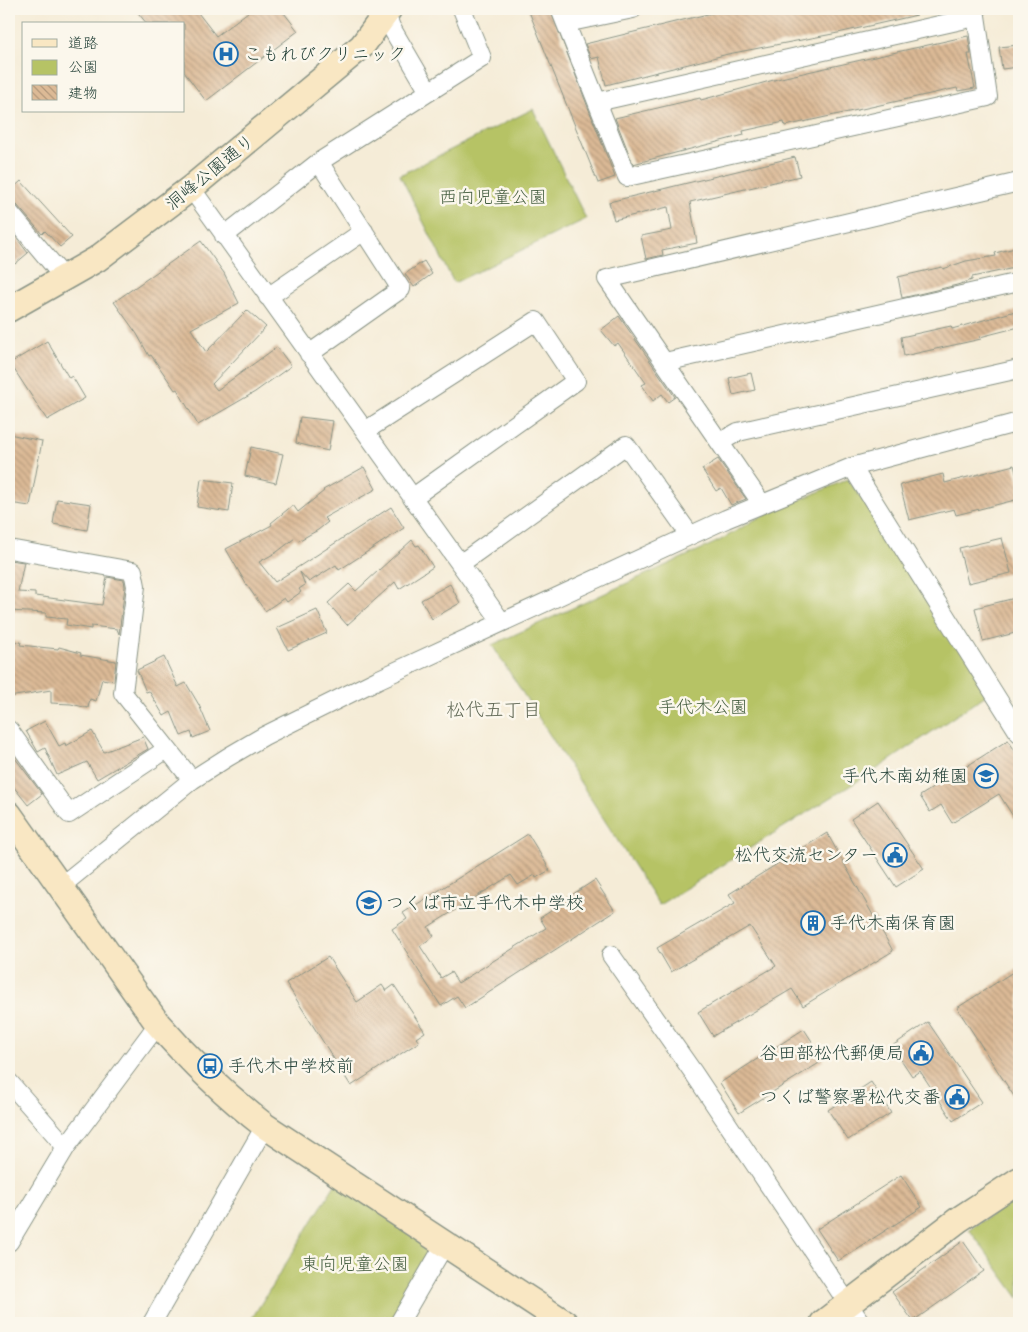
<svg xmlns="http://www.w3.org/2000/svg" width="1028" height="1332" font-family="Sriracha,'Klee One',sans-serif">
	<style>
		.park { fill: #b6c365; stroke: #6a804c }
		.building { fill: url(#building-back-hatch) }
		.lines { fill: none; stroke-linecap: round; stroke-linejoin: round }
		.street-casing { stroke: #8a9486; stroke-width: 20 }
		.secondary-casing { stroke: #8a9486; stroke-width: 28 }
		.street { stroke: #fff; stroke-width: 18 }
		.secondary { stroke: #f9e7c3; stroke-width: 25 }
		.labels { text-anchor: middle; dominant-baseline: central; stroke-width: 5; stroke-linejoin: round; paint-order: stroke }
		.poi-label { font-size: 18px; fill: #1f3d34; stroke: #fbf7ec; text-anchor: start }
		.street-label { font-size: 18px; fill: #1f3d34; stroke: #fbf7ec }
		.park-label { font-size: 18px; fill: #455e40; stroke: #fbf7ec }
		.neighbourhood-label { font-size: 19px; fill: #616956; stroke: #fbf7ec }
	</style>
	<defs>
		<pattern id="building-back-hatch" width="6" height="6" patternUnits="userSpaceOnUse" patternTransform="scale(1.25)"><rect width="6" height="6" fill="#dcba96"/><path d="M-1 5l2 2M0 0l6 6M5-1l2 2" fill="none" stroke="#b2987b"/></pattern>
	</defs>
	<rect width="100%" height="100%" fill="#fbf7ec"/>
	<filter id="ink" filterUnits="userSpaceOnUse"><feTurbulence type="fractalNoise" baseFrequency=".02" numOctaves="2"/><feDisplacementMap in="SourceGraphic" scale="10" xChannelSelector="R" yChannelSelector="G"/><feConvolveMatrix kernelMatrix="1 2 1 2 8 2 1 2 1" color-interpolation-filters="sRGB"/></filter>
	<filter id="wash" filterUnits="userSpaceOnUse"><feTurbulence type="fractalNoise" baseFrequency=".0096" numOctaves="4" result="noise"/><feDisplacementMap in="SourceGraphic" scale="20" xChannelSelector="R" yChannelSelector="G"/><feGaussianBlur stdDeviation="1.12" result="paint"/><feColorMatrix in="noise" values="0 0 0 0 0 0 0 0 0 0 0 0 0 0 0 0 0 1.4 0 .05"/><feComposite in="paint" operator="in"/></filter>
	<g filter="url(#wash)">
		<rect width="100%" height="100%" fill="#f5ecd7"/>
		<path class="park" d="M 533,109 L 586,219 L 454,283 L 400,175 Z
			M 848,479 L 992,691 L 880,767 L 659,905 L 492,645 L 719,541 L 756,519 Z
			M 336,1183 L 441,1247 L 394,1323 L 249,1323 Z
			M 1019,1197 L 1019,1298 L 969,1229 Z"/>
		<g id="blocks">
			<path class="building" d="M 135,9 L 195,9 L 216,36 L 252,9 L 281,9 L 298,31 L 206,101 L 184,72 L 184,24 L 147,24 Z
				M 528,9 L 550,9 L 615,177 L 598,183 Z
				M 728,9 L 916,9 L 917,15 L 838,33 L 728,54 L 606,85 L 599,57 L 591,59 L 585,44 Z
				M 968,36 L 971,54 L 968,54 L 975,88 L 958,91 L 957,88 L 785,126 L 784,122 L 743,131 L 744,135 L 633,164 L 615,118 L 700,98 L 701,100 L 781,78 Z
				M 1019,45 L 1019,67 L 1002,69 L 999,47 Z
				M 795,157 L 800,176 L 690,202 L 697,243 L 662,250 L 663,255 L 646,259 L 641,236 L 672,230 L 668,207 L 614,220 L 609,202 Z
				M 21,181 L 72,237 L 60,247 L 45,231 L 42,234 L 17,205 L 9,200 L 9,192 Z
				M 12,232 L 28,253 L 15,264 L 9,257 L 9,235 Z
				M 201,241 L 224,273 L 239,303 L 191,329 L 206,352 L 247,310 L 266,327 L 212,384 L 217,390 L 277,347 L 291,366 L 255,392 L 198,425 L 177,389 L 175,390 L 151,355 L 149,356 L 137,334 L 114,302 Z
				M 1015,248 L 1019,267 L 972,277 L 972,280 L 957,285 L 902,298 L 898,277 L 942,267 L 943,269 L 966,261 L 996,256 L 995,253 Z
				M 424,261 L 432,274 L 414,287 L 405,274 Z
				M 1019,310 L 1019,327 L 980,337 L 981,339 L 904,356 L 901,337 L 951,326 L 952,329 Z
				M 619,316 L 675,397 L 668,402 L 662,394 L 653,401 L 642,385 L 646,383 L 618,343 L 614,346 L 601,330 Z
				M 47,341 L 69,378 L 72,376 L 85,398 L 47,420 L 10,363 Z
				M 751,373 L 755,390 L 733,395 L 729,378 Z
				M 300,417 L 333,421 L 328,451 L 296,443 Z
				M 9,434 L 42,441 L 30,506 L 9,503 Z
				M 251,447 L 283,454 L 276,483 L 245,476 Z
				M 718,459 L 746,499 L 731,505 L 721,488 L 716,491 L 702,469 Z
				M 1014,465 L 1019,484 L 1019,499 L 956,515 L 954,509 L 909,520 L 900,485 L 943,474 L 945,483 Z
				M 364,467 L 376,489 L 324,518 L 328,522 L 318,530 L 298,541 L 295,538 L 277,552 L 259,562 L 275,582 L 391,507 L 404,528 L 339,570 L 336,565 L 309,582 L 300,572 L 305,585 L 299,589 L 301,592 L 287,602 L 284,598 L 265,611 L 246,584 L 226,549 L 272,525 L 271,523 L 293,505 L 298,512 L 324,491 L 323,490 Z
				M 201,479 L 233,483 L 229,512 L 197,507 Z
				M 57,499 L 91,504 L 87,530 L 53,524 Z
				M 1002,538 L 1011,573 L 968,583 L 959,548 Z
				M 412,540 L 416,546 L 419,545 L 433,567 L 399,589 L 395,582 L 347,625 L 328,603 L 349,584 L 356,591 Z
				M 9,560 L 24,562 L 18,592 L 35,593 L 35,596 L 102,605 L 107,577 L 124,580 L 125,586 L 119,634 L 117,629 L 91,626 L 91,629 L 66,625 L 67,619 L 46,617 L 46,613 L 9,611 Z
				M 450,584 L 460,603 L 432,619 L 421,600 Z
				M 1019,597 L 1019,632 L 983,641 L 975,608 Z
				M 317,610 L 327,633 L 288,650 L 277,628 Z
				M 9,641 L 21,642 L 20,645 L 58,649 L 59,647 L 81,653 L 80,655 L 116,661 L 114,681 L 102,679 L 96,701 L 90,699 L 88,708 L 71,704 L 51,703 L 51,690 L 9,697 Z
				M 164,657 L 178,687 L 186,683 L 199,705 L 210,731 L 193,738 L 191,732 L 181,736 L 171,712 L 164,716 L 149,691 L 146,692 L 137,670 Z
				M 45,721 L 59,746 L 65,743 L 66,746 L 92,731 L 104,752 L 143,737 L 148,749 L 97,779 L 87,762 L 57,775 L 45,748 L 38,752 L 26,731 Z
				M 1008,740 L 1019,757 L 1019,826 L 999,794 L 952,823 L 941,805 L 930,812 L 920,796 Z
				M 9,750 L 42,794 L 28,805 L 9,781 Z
				M 878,801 L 924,869 L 896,887 L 851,819 Z
				M 827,833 L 893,951 L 803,1006 L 792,989 L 713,1036 L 698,1012 L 776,966 L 750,926 L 671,972 L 657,948 L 735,903 L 729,894 Z
				M 528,834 L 550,870 L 536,878 L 535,875 L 518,885 L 511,875 L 428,927 L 434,936 L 420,946 L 441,978 L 451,972 L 458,983 L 546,928 L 540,918 L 554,909 L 553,907 L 595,880 L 615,911 L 465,1008 L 457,996 L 441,1006 L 392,929 L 407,919 L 403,913 Z
				M 328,957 L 357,1002 L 382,985 L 386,991 L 394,985 L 425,1032 L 416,1038 L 419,1042 L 351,1086 L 286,983 Z
				M 1019,968 L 1019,1104 L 957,1008 Z
				M 928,1022 L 982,1102 L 953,1121 L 920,1071 L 912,1076 L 892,1046 Z
				M 804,1029 L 824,1060 L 739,1113 L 720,1083 Z
				M 871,1082 L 891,1113 L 848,1140 L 828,1110 Z
				M 901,1175 L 922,1207 L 838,1261 L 817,1229 Z
				M 963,1241 L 984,1271 L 913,1321 L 892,1292 Z"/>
		</g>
	</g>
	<g filter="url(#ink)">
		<use href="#blocks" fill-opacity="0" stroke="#8a9486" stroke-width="1"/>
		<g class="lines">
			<g class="street-casing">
				<path id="street" d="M 560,9 L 627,177 L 988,97 L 975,9
					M 386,14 L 391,27 L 429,92
					M 566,23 L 633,9
					M 597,102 L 975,17
					M 319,162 L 482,58 L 462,9
					M 191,188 L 501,621
					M 9,212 L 65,279
					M 224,236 L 319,162 L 401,289 L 309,354
					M 268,297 L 364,231
					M 665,362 L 1019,282
					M 365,431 L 536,321 L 576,381 L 412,498
					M 720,442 L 738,432 L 1019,369
					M 852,467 L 1019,733
					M 762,504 L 607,279 L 1019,182
					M 9,549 L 133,571 L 136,586 L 123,693 L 192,780
					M 460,564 L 626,445 L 690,535
					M 9,730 L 69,814 L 167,749
					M 61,886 L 192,780 L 228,757 L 264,736 L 377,680 L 726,519 L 852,467 L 1019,422
					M 611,955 L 693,1072 L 861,1323
					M 9,1082 L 66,1147
					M 9,1242 L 66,1147 L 158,1024
					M 152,1323 L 265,1126
					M 399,1323 L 445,1244"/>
			</g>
			<g class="secondary-casing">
				<path id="secondary" d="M 9,309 L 97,259 L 191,188 L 362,46 L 389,9
					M 9,814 L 158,1024 C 191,1062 225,1095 265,1126 L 565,1323
					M 823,1323 L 958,1220 L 1019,1180"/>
			</g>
			<use href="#street" class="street"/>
			<use href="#secondary" class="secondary"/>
		</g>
	</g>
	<defs>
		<g id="hospital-ring" transform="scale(1.25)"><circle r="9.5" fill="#fbf7ec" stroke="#1f6fb2" stroke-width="1.5"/><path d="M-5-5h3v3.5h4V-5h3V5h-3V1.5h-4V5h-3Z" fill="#1f6fb2"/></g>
		<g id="school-ring" transform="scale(1.25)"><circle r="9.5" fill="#fbf7ec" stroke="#1f6fb2" stroke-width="1.5"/><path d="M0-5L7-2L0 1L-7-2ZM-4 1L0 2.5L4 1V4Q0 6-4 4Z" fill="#1f6fb2"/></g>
		<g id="civic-ring" transform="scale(1.25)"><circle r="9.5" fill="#fbf7ec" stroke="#1f6fb2" stroke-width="1.5"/><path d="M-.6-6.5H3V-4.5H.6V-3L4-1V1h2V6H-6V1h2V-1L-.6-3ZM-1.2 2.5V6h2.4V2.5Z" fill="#1f6fb2"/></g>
		<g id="building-ring" transform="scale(1.25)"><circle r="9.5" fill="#fbf7ec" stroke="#1f6fb2" stroke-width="1.5"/><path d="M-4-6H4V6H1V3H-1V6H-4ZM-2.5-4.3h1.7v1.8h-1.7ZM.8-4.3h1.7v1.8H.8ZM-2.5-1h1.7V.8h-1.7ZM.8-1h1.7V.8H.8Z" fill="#1f6fb2"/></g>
		<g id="bus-ring" transform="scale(1.25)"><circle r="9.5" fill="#fbf7ec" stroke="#1f6fb2" stroke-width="1.5"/><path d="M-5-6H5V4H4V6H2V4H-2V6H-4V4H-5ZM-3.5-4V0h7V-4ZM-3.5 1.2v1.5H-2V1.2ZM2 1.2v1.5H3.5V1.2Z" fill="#1f6fb2"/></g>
	</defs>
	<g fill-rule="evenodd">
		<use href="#hospital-ring" x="226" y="54"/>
		<use href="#school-ring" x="986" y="776"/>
		<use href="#civic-ring" x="895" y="855"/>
		<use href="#school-ring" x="369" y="903"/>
		<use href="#building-ring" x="813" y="923"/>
		<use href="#civic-ring" x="921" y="1053"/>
		<use href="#bus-ring" x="210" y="1066"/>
		<use href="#civic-ring" x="957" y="1097"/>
	</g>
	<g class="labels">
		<g class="poi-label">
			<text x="244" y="54">こもれびクリニック</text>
			<text x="968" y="776" text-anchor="end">手代木南幼稚園</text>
			<text x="878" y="855" text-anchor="end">松代交流センター</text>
			<text x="386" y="903">つくば市立手代木中学校</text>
			<text x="830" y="923">手代木南保育園</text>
			<text x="904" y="1053" text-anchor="end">谷田部松代郵便局</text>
			<text x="228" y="1066">手代木中学校前</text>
			<text x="940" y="1097" text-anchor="end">つくば警察署松代交番</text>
		</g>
		<g class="street-label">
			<text transform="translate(210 172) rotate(-39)">洞峰公園通り</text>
		</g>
		<g class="park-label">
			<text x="493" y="197">西向児童公園</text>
			<text x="703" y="707">手代木公園</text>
			<text x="355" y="1264">東向児童公園</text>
		</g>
		<g class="neighbourhood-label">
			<text x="494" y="709">松代五丁目</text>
		</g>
	</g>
	<rect width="1028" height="1332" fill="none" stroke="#fbf7ec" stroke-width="30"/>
	<rect x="22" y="22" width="162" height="90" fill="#fbf7ec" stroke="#a3ada2"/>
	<rect x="32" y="39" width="25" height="8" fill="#f9e7c3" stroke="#a3ada2"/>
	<text x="68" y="48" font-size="15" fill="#1f3d34">道路</text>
	<rect x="32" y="60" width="25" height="15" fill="#b6c365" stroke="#a3ada2"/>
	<text x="68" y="72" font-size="15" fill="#1f3d34">公園</text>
	<rect x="32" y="85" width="25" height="15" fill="url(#building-back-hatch)" stroke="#a3ada2"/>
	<text x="68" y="98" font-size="15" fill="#1f3d34">建物</text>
</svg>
